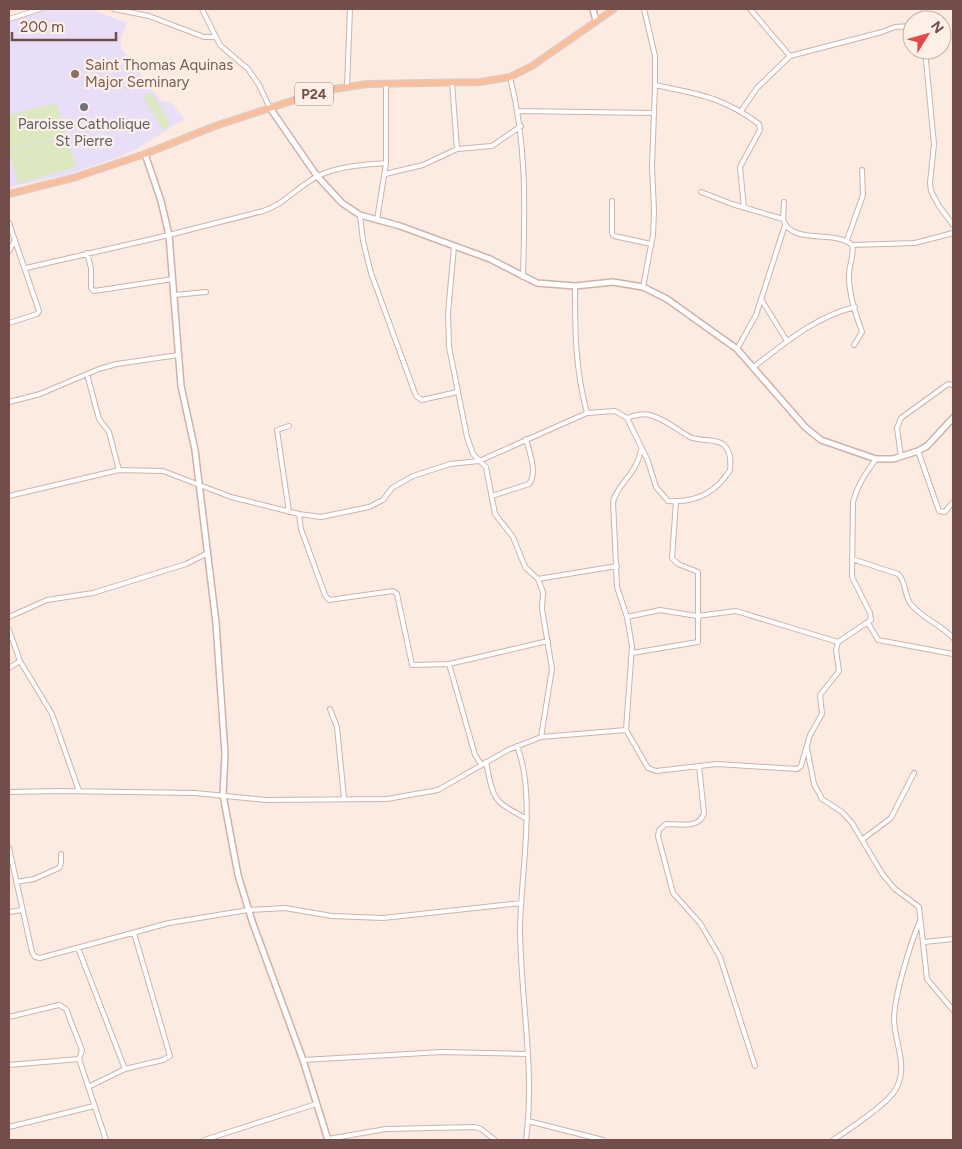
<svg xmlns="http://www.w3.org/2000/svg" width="962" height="1149" font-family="Figtree,sans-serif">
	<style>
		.education { fill: #e8def8 }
		.green { fill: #dbe8c0 }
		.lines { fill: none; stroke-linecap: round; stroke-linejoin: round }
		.street-casing { stroke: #ceb2ab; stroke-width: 6 }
		.secondary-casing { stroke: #d1b0a9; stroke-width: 8 }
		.primary-casing { stroke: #d8cdcc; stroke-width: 8 }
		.street { stroke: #fff; stroke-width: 4 }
		.secondary { stroke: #fff; stroke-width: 5 }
		.primary { stroke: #fabe9a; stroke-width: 5.5 }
		.education-dot { fill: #8d6e63; stroke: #fff0e7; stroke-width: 2 }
		.worship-dot { fill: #6b7280; stroke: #fff0e7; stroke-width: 2 }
		.labels { text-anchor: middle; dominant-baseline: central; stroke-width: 4.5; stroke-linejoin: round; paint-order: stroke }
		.shield { fill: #fff0e7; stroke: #9c7e78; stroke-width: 1 }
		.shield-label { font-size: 14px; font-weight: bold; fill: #724d49 }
		.education-label { font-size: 15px; fill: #785e54; stroke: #fff0e7; text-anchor: start }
		.worship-label { font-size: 15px; fill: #5b616d; stroke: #fff0e7 }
	</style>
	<rect width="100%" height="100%" fill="#fcebe1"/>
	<path class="education" d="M 47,9 L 90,9 L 127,23 L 121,38 L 121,48 L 160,100 L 171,103 L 184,119 L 135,150 L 110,160 L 66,175 L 9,187 L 9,21 Z"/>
	<path class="green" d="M 151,92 L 171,125 L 163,130 L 143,97 Z
		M 56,103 L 66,135 L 9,150 L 9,115 Z
		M 67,136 L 76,167 L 18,184 L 9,151 Z"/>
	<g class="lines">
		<g class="street-casing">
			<path id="street" d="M 114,9 L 149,16 L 204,37 L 216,37
				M 202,9 L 220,45 L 248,69 L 259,85 L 270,108
				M 750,9 L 790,56
				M 9,19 L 40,9
				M 923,20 L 924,9
				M 925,50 L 934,144 L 930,183 L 931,191 L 939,206 L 953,225
				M 510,77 C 527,145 525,207 523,277
				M 452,83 L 457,149
				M 655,85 C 698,94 723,97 759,124 L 760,130 L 740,167 L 744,208
				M 347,86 L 350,9
				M 518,111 L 653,113
				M 741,111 L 757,88 L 790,56 L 882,32 L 895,27 L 912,26
				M 385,174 L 423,165 L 457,149 L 492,146 L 521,126
				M 701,192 L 732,204 L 783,219 C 791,246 834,229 852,245 L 915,243 L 953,233
				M 612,201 L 612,233 L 614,236 L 651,244
				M 360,215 L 363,241 L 371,273 L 416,396 L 422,400 L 457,392
				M 783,219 L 784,202
				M 377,220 L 386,163 L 386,85
				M 9,223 L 39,311 L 37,314 L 9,323
				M 847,240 L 863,195 L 862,170
				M 852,245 C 855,256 848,266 849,277 C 849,295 856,315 862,332 L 854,345
				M 454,247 L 448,313 L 449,347 L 467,437 L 473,454 L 486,467 L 495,514 L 513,537 L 525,567 L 538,579 L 543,592 L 542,609 L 552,669 L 541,737
				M 9,251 L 15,240
				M 87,253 L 91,268 L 91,288 L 94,291 L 173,279
				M 26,268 L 169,235 L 263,211 C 285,204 298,186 318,176 C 339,166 362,165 386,163
				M 643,287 L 653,235 L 654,211 L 652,166 L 655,85 L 655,56 L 644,9
				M 174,295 L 206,292
				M 761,299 L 787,341
				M 737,349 L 756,315 L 785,225
				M 755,366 C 786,342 815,317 855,307
				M 87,374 L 99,419 L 109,432 L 119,470
				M 9,402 L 40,394 L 99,369 L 117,364 L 178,355
				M 587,413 L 615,411 L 627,418 L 648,461 L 656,487 L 668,501 C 696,503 716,493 730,470 C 731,461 731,452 724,445 C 716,438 700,442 690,437 C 677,430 665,419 650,415 C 642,413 635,415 627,418
				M 289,426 L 277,430 L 289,512
				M 641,450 C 636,476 618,482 613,502 L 617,587 L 627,617 L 632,646 L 626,730 L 648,768 L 656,771 L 717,764 L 797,769 L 801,766 L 810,735 L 822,714 L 820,695 L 839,671 L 836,650 L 838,642 L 871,620 L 870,613 L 852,577 L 853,502 C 857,485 866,473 876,459
				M 918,451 L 939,511 L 945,512 L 953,502
				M 901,457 L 897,428 L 901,418 L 948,384 L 953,385
				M 9,496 L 119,470 L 163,471 L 231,497 L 299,514 L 301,529 L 325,595 L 329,600 L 393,591 L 397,594 L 412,665 L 449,664 L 475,755 L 481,764
				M 492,496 L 529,484 C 538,473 529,451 526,439
				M 299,514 L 321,517 L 369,507 L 383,500 L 392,488 L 413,476 L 450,464 L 479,461 L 587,413 C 575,368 575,332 575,286
				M 852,559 L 898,574 C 906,581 904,594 910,603 C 922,619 941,624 953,638
				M 538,579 L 617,566
				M 9,617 L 47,600 L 93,593 L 186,564 L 208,553
				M 627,617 L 660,610 L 697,616 L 736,611 L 838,642
				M 868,623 L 878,640 L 953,654
				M 9,630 L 20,661 L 52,714 L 79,791
				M 632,653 L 698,642 L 698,572 L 678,564 L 672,558 L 676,502
				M 449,664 L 548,641
				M 9,668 L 20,661
				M 330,709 L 337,727 L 344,798
				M 517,746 C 537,797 520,876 520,931 C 521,1001 535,1070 526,1140
				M 807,748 L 814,784 L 822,799 L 842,812 L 852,823 L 883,875 L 895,889 L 919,907 L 927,979 L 953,1010
				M 486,762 C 494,801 492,800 527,819
				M 699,766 L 704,813 C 700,829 679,824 666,824 L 659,830 L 658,836 L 673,893 L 700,923 L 720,957 L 755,1066
				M 9,792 L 59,791 L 195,793 L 266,800 L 387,799 L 438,790 L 508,750 L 541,737 L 626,730
				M 863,839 L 891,818 L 914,773
				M 9,848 L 32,952 L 35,957 L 40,958 L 169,923 L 248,910 L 285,908 L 332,916 L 383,918 L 521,903
				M 16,882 L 34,879 L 59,868 L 61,863 L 61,854
				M 9,912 L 22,910
				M 924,942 L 953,939
				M 78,948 L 125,1069
				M 9,1017 L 59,1005 L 66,1009 L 82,1050 L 79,1059 L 106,1140
				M 303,1060 L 442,1052 L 528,1054
				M 9,1065 L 79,1059
				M 88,1087 L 125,1069 L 163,1060 L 170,1056 L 134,933
				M 528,1121 L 603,1140
				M 9,1127 L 94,1106
				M 328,1139 L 386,1129 L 475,1127 L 481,1129 L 495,1140
				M 204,1140 L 316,1104
				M 833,1140 C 848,1130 888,1104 896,1089 C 909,1065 894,1043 894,1018 C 895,994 910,944 920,921"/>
		</g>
		<g class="secondary-casing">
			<path id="secondary" d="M 593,9 L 596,21
				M 270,108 L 317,176 L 342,203 L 360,215 L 400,226 L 490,259 L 537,283 L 575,286 L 613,282 L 643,287 L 667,299 L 737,349 L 805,427 L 821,440 L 876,459 L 893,459 L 918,451 L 927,446 L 953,418
				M 145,154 L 161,201 L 169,235 L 181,386 L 195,450 L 216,623 L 225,754 L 223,795 L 238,875 L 252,921 L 303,1060 L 328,1140"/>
		</g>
		<g class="primary-casing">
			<path id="primary" d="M 9,194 L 73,178 L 145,154 L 215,126 L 322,91 L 367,84 L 481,82 L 510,77 L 532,66 L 614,9"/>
		</g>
		<use href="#street" class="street"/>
		<use href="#secondary" class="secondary"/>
		<use href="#primary" class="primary"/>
	</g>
	<circle class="education-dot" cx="75" cy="74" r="5"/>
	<circle class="worship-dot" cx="84" cy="107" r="5"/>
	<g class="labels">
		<rect class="shield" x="295" y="82.5" width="38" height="23" rx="4"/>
		<g class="shield-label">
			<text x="314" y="94">P24</text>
		</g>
		<g class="education-label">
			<text x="85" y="65">Saint Thomas Aquinas<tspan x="85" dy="17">Major Seminary</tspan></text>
		</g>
		<g class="worship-label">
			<text x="84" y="124">Paroisse Catholique<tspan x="84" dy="17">St Pierre</tspan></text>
		</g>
	</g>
	<rect width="962" height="1149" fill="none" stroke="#724d49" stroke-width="20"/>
	<g transform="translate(927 35) rotate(53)"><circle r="24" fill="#fff0e7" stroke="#c7afa8"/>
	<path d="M0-4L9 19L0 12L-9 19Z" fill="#e4484c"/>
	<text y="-8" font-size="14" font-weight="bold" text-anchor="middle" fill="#724d49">N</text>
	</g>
	<path d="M12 32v8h104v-8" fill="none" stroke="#724d49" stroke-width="2.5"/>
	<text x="20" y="32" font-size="15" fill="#724d49" stroke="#fff0e7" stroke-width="4" paint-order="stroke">200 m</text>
</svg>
